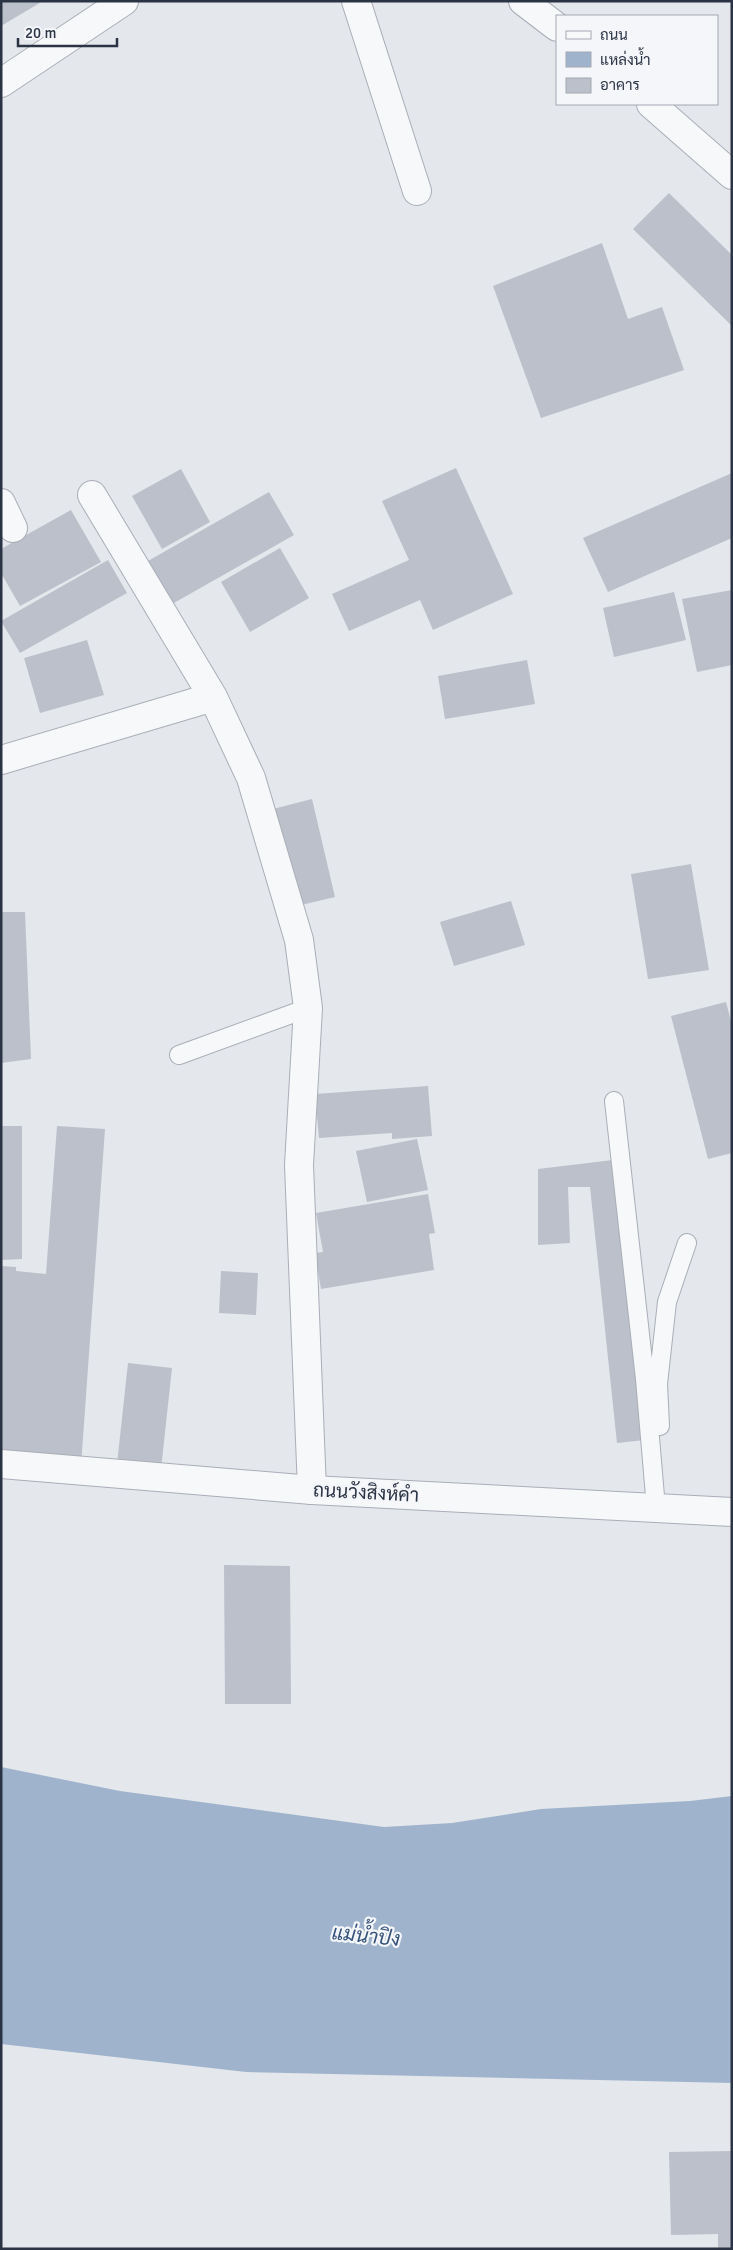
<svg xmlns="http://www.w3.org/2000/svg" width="733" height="2250" font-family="Signika,Sarabun,sans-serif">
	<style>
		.water { fill: #9fb4cc }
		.building { fill: #bbc0ca }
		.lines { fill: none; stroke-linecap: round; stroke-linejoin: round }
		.service-casing { stroke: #a9aeb7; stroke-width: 20 }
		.minor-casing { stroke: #a9aeb7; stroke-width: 30 }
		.tertiary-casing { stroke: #a9aeb7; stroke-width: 30 }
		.service { stroke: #f7f8fa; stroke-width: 18 }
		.minor { stroke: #f7f8fa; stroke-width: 28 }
		.tertiary { stroke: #f7f8fa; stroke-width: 28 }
		.labels { text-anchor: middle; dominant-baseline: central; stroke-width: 4.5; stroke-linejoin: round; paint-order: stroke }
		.street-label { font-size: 19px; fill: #2b3445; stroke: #f4f6f9 }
		.water-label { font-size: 20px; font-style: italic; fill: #34527a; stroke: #f4f6f9 }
	</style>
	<rect width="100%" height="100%" fill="#e4e7ec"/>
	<path class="water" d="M 1,1767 L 120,1791 L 384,1827 L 452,1823 L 541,1809 L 690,1801 L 732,1796 L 732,2083 L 246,2072 L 1,2044 Z"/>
	<path class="building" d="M 1,1 L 43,1 L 1,26 Z
		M 669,193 L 732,255 L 732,326 L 633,229 Z
		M 602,243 L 628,319 L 662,307 L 684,370 L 541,418 L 493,286 Z
		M 456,468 L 513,594 L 433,630 L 420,600 L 349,631 L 332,594 L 409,560 L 382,501 Z
		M 181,469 L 210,522 L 162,549 L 132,496 Z
		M 732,473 L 732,538 L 608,592 L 583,538 Z
		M 269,492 L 294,535 L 165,608 L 141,565 Z
		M 71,510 L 101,562 L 20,606 L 1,573 L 1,549 Z
		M 280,548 L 309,598 L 250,632 L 221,582 Z
		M 108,560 L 127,593 L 20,653 L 1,621 Z
		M 732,590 L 732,665 L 697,672 L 682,599 Z
		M 674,592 L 686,640 L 614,657 L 603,608 Z
		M 87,640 L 104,695 L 40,713 L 24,658 Z
		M 527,660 L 535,704 L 445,719 L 438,676 Z
		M 312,799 L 335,897 L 297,906 L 273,809 Z
		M 691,864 L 709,970 L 648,979 L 631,874 Z
		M 511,901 L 525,945 L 454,966 L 440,922 Z
		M 1,912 L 25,912 L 31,1059 L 1,1063 Z
		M 726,1002 L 732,1025 L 732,1153 L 708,1159 L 671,1016 Z
		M 428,1086 L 432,1136 L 392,1139 L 392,1133 L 319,1138 L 315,1094 Z
		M 1,1126 L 22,1126 L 22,1259 L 1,1260 Z
		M 57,1126 L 105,1129 L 81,1466 L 1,1452 L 1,1266 L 16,1267 L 16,1271 L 46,1274 Z
		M 417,1139 L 428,1190 L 367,1202 L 356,1151 Z
		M 613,1160 L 645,1440 L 617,1443 L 590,1187 L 568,1187 L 570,1243 L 538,1245 L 538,1169 Z
		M 428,1194 L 435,1233 L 429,1234 L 434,1270 L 321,1289 L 315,1253 L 323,1252 L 316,1213 Z
		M 221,1271 L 258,1273 L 256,1315 L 219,1313 Z
		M 128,1363 L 172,1368 L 161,1469 L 117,1464 Z
		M 224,1565 L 290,1566 L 291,1704 L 225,1704 Z
		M 732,2151 L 732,2249 L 718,2249 L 718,2234 L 671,2235 L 669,2152 Z"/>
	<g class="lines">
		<g class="service-casing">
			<path id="service" d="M 179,1055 L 308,1008
				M 614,1101 L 645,1379 L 656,1508
				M 660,1426 L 658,1384 L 667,1302 L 687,1243"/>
		</g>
		<g class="minor-casing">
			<path id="minor" d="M 356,1 L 417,191
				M 1,83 L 124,1
				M 92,495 L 213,697 L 251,778 L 299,940 L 308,1008 L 299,1165 L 312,1490
				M 1,503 L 13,528
				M 1,760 L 213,697"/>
		</g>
		<g class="tertiary-casing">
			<path id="tertiary" d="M 523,1 L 557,27
				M 651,104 L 732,175
				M 1,1464 L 312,1490 L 732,1512"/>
		</g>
		<use href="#service" class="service"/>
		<use href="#minor" class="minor"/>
		<use href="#tertiary" class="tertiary"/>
	</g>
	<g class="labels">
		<g class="street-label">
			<text transform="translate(366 1493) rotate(3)">ถนนวังสิงห์คำ</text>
		</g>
		<g class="water-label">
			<text transform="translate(366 1936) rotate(6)">แม่น้ำปิง</text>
		</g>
	</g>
	<rect width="733" height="2250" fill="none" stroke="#2b3445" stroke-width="5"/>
	<rect x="556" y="15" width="162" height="90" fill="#f4f6f9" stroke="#a4a8b1"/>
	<rect x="566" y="31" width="25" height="8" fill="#f7f8fa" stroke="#a4a8b1"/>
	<text x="600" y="40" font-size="15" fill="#2b3445">ถนน</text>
	<rect x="566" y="52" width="25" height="15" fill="#9fb4cc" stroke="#a4a8b1"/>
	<text x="600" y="65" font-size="15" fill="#2b3445">แหล่งน้ำ</text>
	<rect x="566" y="78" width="25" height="15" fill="#bbc0ca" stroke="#a4a8b1"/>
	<text x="600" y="90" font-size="15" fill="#2b3445">อาคาร</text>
	<path d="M18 38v8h99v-8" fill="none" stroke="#2b3445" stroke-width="2.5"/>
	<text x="25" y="38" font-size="15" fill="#2b3445" stroke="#f4f6f9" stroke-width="4" paint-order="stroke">20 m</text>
</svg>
